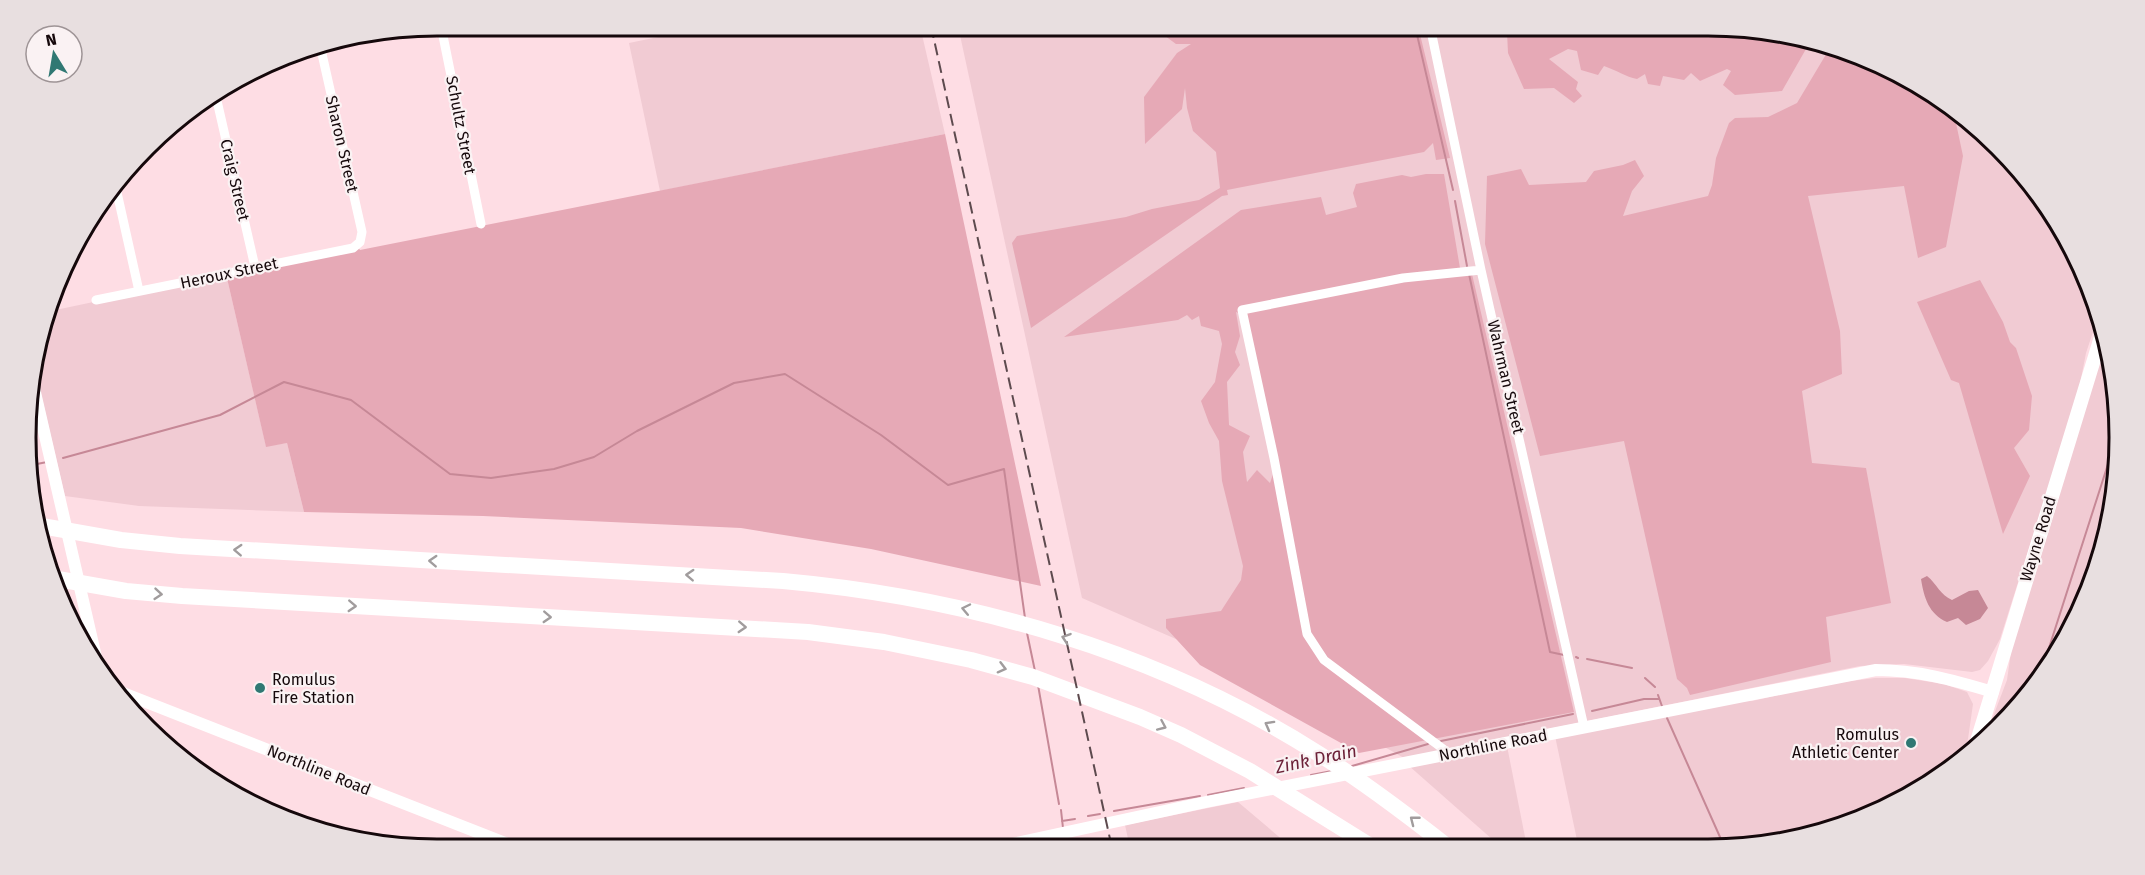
<svg xmlns="http://www.w3.org/2000/svg" width="2145" height="875" font-family="'Fira Sans',sans-serif">
	<style>
		.built { fill: #f1cbd3 }
		.green { fill: #e6a9b6; fill-rule: evenodd }
		.water { fill: #c68896 }
		.lines { fill: none; stroke-linecap: round; stroke-linejoin: round }
		.stream { stroke: #c68896; stroke-width: 2 }
		.minor { stroke: #fff; stroke-width: 9 }
		.tertiary { stroke: #fff; stroke-width: 12 }
		.secondary { stroke: #fff; stroke-width: 14 }
		.motorway { stroke: #fff; stroke-width: 16 }
		.rail { stroke: #5d4a4e; stroke-width: 2; stroke-dasharray: 12 6; stroke-linecap: butt }
		.oneway { stroke: #a19c9d }
		.poi-dot { fill: #307873; stroke: #faf2f3; stroke-width: 2 }
		.labels { text-anchor: middle; dominant-baseline: central; stroke-width: 4.5; stroke-linejoin: round; paint-order: stroke }
		.street-label { font-size: 16px; fill: #15080b; stroke: #faf2f3 }
		.poi-label { font-size: 16px; fill: #15080b; stroke: #faf2f3; text-anchor: start }
		.water-label { font-size: 18px; font-style: italic; fill: #6c2138; stroke: #faf2f3 }
		.rim { fill: none; stroke: #15080b; stroke-width: 3 }
	</style>
	<rect width="100%" height="100%" fill="#fedde4"/>
	<path class="built" d="M 666,26 L 920,26 L 945,134 L 660,191 L 629,43 L 668,35 Z
		M 958,26 L 1707,26 L 1840,47 L 1913,81 L 1979,128 L 2034,186 L 2077,255 L 2099,314 L 2086,353 L 2078,394 L 2000,639 L 1988,661 L 1980,670 L 1972,672 L 1904,664 L 1860,666 L 1404,758 L 1256,674 L 1082,598 Z
		M 226,274 L 266,446 L 287,443 L 304,512 L 139,506 L 65,496 L 34,364 L 46,312 Z
		M 2106,334 L 2119,410 L 2116,491 L 2098,570 L 2050,667 L 1979,747 L 1991,722 L 2007,680 L 2012,645 Z
		M 1875,678 L 1905,678 L 1944,684 L 1967,692 L 1973,704 L 1968,739 L 1961,760 L 1889,807 L 1762,846 L 1541,847 L 1577,840 L 1555,736 L 1728,702 L 1752,701 L 1827,684 Z
		M 1507,746 L 1527,847 L 1501,847 L 1408,765 Z
		M 1238,802 L 1291,847 L 1130,848 L 1125,825 Z"/>
	<path class="green" d="M 1158,26 L 1418,26 L 1450,158 L 1436,160 L 1433,143 L 1424,152 L 1227,190 L 1228,195 L 1222,196 L 1031,328 L 1012,243 L 1017,236 L 1126,217 L 1152,209 L 1199,200 L 1220,188 L 1216,152 L 1193,131 L 1187,108 L 1185,88 L 1182,109 L 1145,144 L 1144,97 L 1177,53 L 1191,44 L 1176,44 L 1157,30 Z
		M 1492,26 L 1707,26 L 1810,42 L 1782,91 L 1735,95 L 1723,85 L 1731,71 L 1727,69 L 1700,81 L 1691,73 L 1684,80 L 1663,76 L 1660,86 L 1648,84 L 1645,74 L 1637,79 C 1626,77 1616,70 1604,66 L 1598,75 L 1581,70 L 1577,51 L 1568,49 L 1549,59 L 1578,82 L 1576,89 L 1582,96 L 1574,103 L 1554,88 L 1524,89 L 1508,53 L 1507,32 L 1495,31 Z
		M 1831,46 L 1840,47 L 1913,81 L 1953,109 L 1963,156 L 1946,247 L 1918,258 L 1904,186 L 1808,196 L 1840,331 L 1842,374 L 1802,391 L 1812,463 L 1866,468 L 1891,603 L 1826,617 L 1831,662 L 1690,695 L 1687,688 L 1677,679 L 1624,441 L 1540,456 L 1485,244 L 1487,176 L 1521,169 L 1529,185 L 1586,182 L 1594,171 L 1623,165 L 1635,160 L 1644,176 L 1632,191 L 1623,216 L 1708,196 L 1712,185 L 1716,158 L 1729,123 L 1735,118 L 1768,117 L 1797,103 Z
		M 945,134 L 1041,586 L 871,549 L 741,528 L 483,516 L 304,512 L 287,443 L 266,447 L 226,274 L 358,247 L 360,250 Z
		M 1426,174 L 1444,174 L 1461,274 L 1472,274 L 1574,712 L 1359,753 L 1200,665 L 1166,628 L 1166,619 L 1221,611 L 1241,580 L 1243,566 L 1222,481 L 1219,441 L 1209,423 L 1201,401 L 1215,382 L 1222,344 L 1219,331 L 1201,326 L 1199,316 L 1192,320 L 1187,315 L 1178,320 L 1064,337 L 1241,210 L 1321,197 L 1326,215 L 1357,207 L 1353,193 L 1356,184 L 1402,175 L 1411,177 ZM 1236,312 L 1247,316 L 1276,465 L 1270,483 L 1257,470 L 1247,482 L 1243,452 L 1250,436 L 1229,425 L 1227,382 L 1240,365 L 1235,352 L 1240,336 Z
		M 1980,280 L 2003,322 L 2010,342 L 2016,348 L 2032,396 L 2029,430 L 2014,448 L 2030,476 L 2003,534 L 1959,383 L 1951,380 L 1917,302 Z"/>
	<path class="water" d="M 1927,576 C 1937,584 1940,595 1952,600 L 1969,591 L 1978,590 L 1988,608 L 1980,619 L 1966,625 L 1958,618 L 1947,622 C 1929,614 1924,598 1921,579 Z"/>
	<g class="lines">
		<path class="stream" d="M 1415,26 L 1453,190
			M 1455,201 L 1467,266
			M 1469,274 L 1550,652 L 1564,655
			M 63,458 L 220,415 L 284,382 L 351,400 L 450,474 L 491,478 L 554,469 L 594,457 L 637,431 L 734,383 L 785,374 L 881,435 L 948,485 L 1004,469 L 1025,618
			M 32,465 L 47,462
			M 1027,633 L 1035,671
			M 1576,657 L 1578,658
			M 1587,659 L 1632,668
			M 1645,678 L 1655,687
			M 2039,679 L 2118,433
			M 1038,685 L 1059,804
			M 1658,695 L 1663,709
			M 1592,711 L 1644,699 L 1659,699
			M 1667,718 L 1724,846
			M 1441,741 L 1573,714
			M 1352,766 L 1428,744
			M 1311,775 L 1332,771
			M 1208,795 L 1244,788
			M 1061,810 L 1063,828
			M 1114,811 L 1200,796
			M 1088,816 L 1100,814
			M 1062,821 L 1075,819
			M 1064,844 L 1064,848"/>
		<path class="minor" d="M 441,26 L 481,224
			M 1430,26 L 1481,270 L 1584,727
			M 215,92 L 255,267
			M 116,188 L 139,291
			M 96,300 L 353,248 L 360,242 L 362,232 L 320,45
			M 1450,754 L 1324,660 L 1307,634 L 1274,458 L 1242,310 L 1403,278 L 1481,270"/>
		<path class="tertiary" d="M 31,375 L 99,670
			M 118,691 L 520,849
			M 994,848 L 1206,802 L 1876,670 C 1917,670 1953,680 1993,692"/>
		<path class="secondary" d="M 1974,751 L 2104,327"/>
		<path class="motorway" d="M 36,525 L 121,540 L 180,546 L 783,581 C 971,598 1159,652 1319,754 C 1364,782 1406,814 1448,847
			M 52,578 L 126,591 L 182,596 L 808,632 L 884,642 L 971,660 L 1033,677 L 1140,717 L 1181,735 L 1250,771 L 1372,847"/>
		<path class="rail" d="M 931,26 L 1112,848"/>
	</g>
	<defs><path id="oneway-chevron" d="M-2-3.5L2.5 0L-2 3.5" fill="none" stroke-width="1.6" stroke-linecap="round" stroke-linejoin="round" transform="scale(1.5)"/></defs>
	<g class="oneway">
		<use href="#oneway-chevron" transform="translate(238 550) rotate(-177)"/>
		<use href="#oneway-chevron" transform="translate(433 561) rotate(-177)"/>
		<use href="#oneway-chevron" transform="translate(690 575) rotate(-177)"/>
		<use href="#oneway-chevron" transform="translate(158 594) rotate(5)"/>
		<use href="#oneway-chevron" transform="translate(352 606) rotate(3)"/>
		<use href="#oneway-chevron" transform="translate(966 609) rotate(-168)"/>
		<use href="#oneway-chevron" transform="translate(547 617) rotate(3)"/>
		<use href="#oneway-chevron" transform="translate(742 627) rotate(3)"/>
		<use href="#oneway-chevron" transform="translate(1066 638) rotate(-161)"/>
		<use href="#oneway-chevron" transform="translate(1002 668) rotate(15)"/>
		<use href="#oneway-chevron" transform="translate(1269 725) rotate(-151)"/>
		<use href="#oneway-chevron" transform="translate(1162 726) rotate(24)"/>
		<use href="#oneway-chevron" transform="translate(1414 820) rotate(-142)"/>
	</g>
	<g class="poi-dot">
		<circle cx="260" cy="688" r="6"/>
		<circle cx="1911" cy="743" r="6"/>
	</g>
	<g class="labels">
		<g class="street-label">
			<text transform="translate(461 125) rotate(79)">Schultz Street</text>
			<text transform="translate(342 144) rotate(77)">Sharon Street</text>
			<text transform="translate(235 180) rotate(77)">Craig Street</text>
			<text transform="translate(229 273) rotate(-12)">Heroux Street</text>
			<text transform="translate(1506 377) rotate(77)">Wahrman Street</text>
			<text transform="translate(2038 539) rotate(-73)">Wayne Road</text>
			<text transform="translate(1493 745) rotate(-11)">Northline Road</text>
			<text transform="translate(319 770) rotate(22)">Northline Road</text>
		</g>
		<g class="poi-label">
			<text x="272" y="679">Romulus<tspan x="272" dy="18">Fire Station</tspan></text>
			<text x="1899" y="734" text-anchor="end">Romulus<tspan x="1899" dy="18">Athletic Center</tspan></text>
		</g>
		<g class="water-label">
			<text transform="translate(1316 759) rotate(-12)">Zink Drain</text>
		</g>
	</g>
	<path d="M0 0H2145V875H0ZM437 36H1708A401 401 0 0 1 2109 437V438A401 401 0 0 1 1708 839H437A401 401 0 0 1 36 438V437A401 401 0 0 1 437 36Z" fill="#e8dfe0" fill-rule="evenodd"/>
	<path class="rim" d="M437 36H1708A401 401 0 0 1 2109 437V438A401 401 0 0 1 1708 839H437A401 401 0 0 1 36 438V437A401 401 0 0 1 437 36Z"/>
	<g transform="translate(54 54) rotate(349)"><circle r="28" fill="#faf2f3" stroke="#9e9496" stroke-width="1.5"/>
	<path d="M0-4.5L10 22L0 15L-10 22Z" fill="#307873"/>
	<text y="-9" font-size="16" font-weight="bold" text-anchor="middle" fill="#15080b">N</text>
	</g>
</svg>
